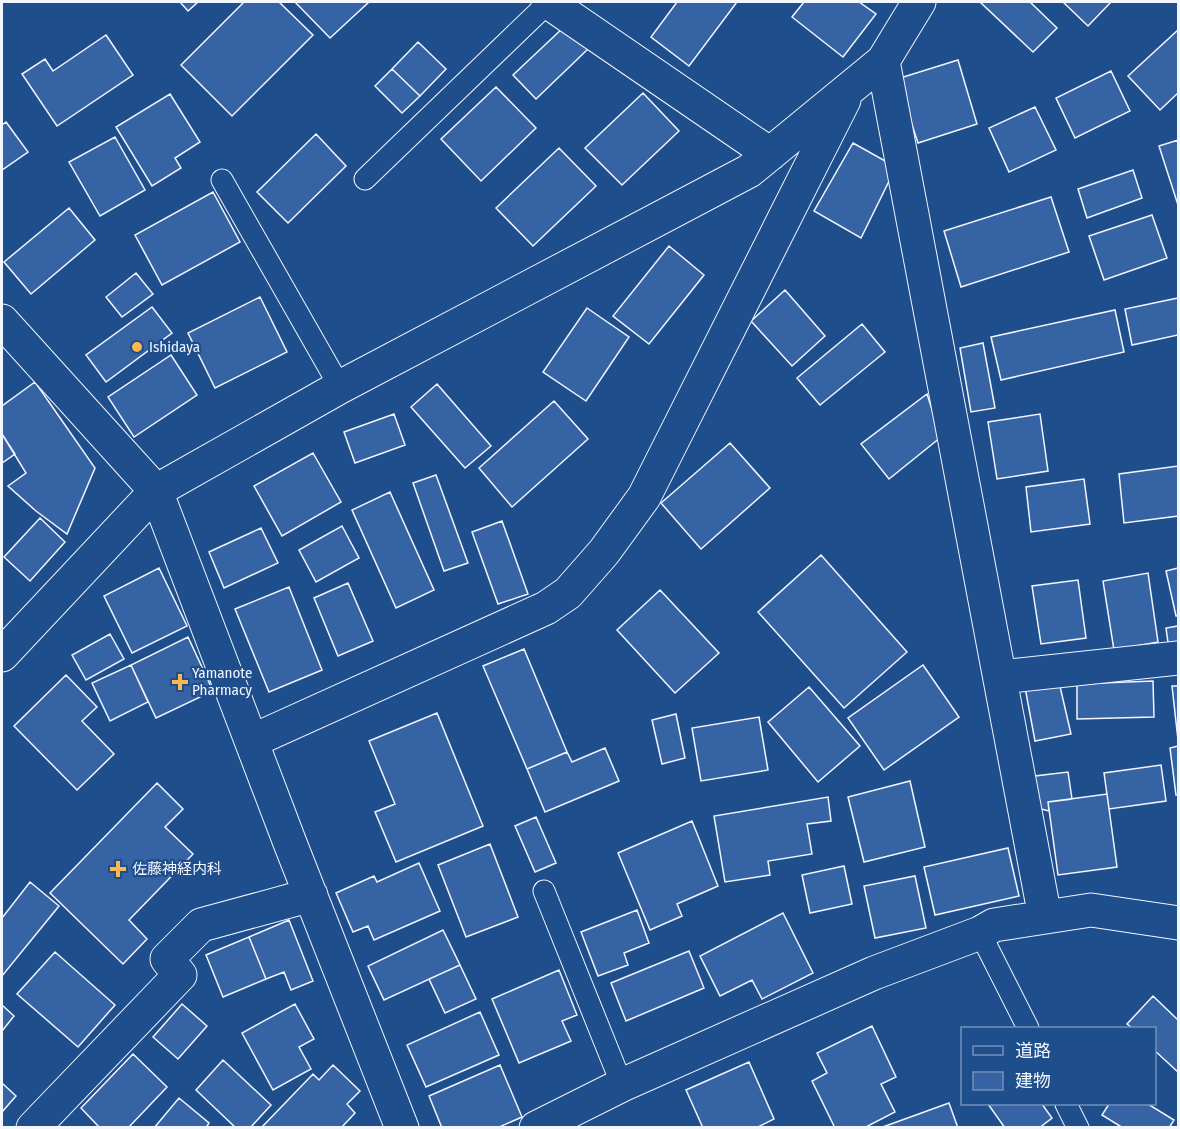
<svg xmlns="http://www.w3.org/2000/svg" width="1180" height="1129" font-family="'Fira Sans Condensed','Noto Sans JP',sans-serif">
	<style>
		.building { fill: #3563a3; stroke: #f2f6ff; stroke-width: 1.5 }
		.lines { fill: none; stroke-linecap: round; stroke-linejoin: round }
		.lane-casing { stroke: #f2f6ff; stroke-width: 23 }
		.street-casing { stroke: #f2f6ff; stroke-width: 35 }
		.lane { stroke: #1f4e8c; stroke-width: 21 }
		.street { stroke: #1f4e8c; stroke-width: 33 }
		.poi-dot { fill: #ffb74d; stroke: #1f4e8c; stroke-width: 2 }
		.labels { text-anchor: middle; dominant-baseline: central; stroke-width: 4.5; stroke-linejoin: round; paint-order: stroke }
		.poi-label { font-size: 15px; fill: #f2f6ff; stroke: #1f4e8c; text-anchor: start }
	</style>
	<rect width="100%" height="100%" fill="#1f4e8c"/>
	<path class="building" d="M 180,2 L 198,2 L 188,11 Z
		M 244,2 L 279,2 L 313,35 L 232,116 L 181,65 Z
		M 295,2 L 369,2 L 330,38 Z
		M 677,2 L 737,2 L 689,66 L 651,37 Z
		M 804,2 L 859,2 L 876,14 L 843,57 L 792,17 Z
		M 980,2 L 1030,2 L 1057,28 L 1033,52 Z
		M 1063,2 L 1111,2 L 1088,26 Z
		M 565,26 L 588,49 L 536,99 L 513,75 Z
		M 1178,30 L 1178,93 L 1160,110 L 1128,76 Z
		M 106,35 L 133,75 L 57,126 L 22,74 L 45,59 L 53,71 Z
		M 418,42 L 446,69 L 420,96 L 392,69 Z
		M 958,60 L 977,124 L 918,143 L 897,79 Z
		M 392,69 L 420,96 L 402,113 L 375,86 Z
		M 1111,71 L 1130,111 L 1075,138 L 1056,98 Z
		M 496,87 L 536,128 L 481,181 L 441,139 Z
		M 643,93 L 679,131 L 622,185 L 585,148 Z
		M 170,94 L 200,142 L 175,158 L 181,168 L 152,186 L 116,127 Z
		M 1035,107 L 1056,150 L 1009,172 L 989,128 Z
		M 6,122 L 28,152 L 2,170 L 2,125 Z
		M 316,134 L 346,166 L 288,223 L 257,192 Z
		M 115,137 L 145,190 L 100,216 L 69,162 Z
		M 1178,140 L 1178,205 L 1159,146 Z
		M 853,143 L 896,167 L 861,238 L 814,211 Z
		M 559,148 L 596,186 L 533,246 L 496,208 Z
		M 1133,170 L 1142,198 L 1087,218 L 1078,189 Z
		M 213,192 L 240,242 L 162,285 L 135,235 Z
		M 1051,197 L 1069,252 L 961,287 L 944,231 Z
		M 69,208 L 95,240 L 31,294 L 4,262 Z
		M 1152,215 L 1167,258 L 1104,280 L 1089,236 Z
		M 669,246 L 704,275 L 649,344 L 613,316 Z
		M 136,273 L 153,294 L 122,317 L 106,297 Z
		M 785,290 L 825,336 L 792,366 L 751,321 Z
		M 260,297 L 287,352 L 215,388 L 188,333 Z
		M 1178,298 L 1178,335 L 1132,345 L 1125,309 Z
		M 152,307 L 172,333 L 106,382 L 86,355 Z
		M 587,308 L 629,337 L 586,401 L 543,372 Z
		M 1115,310 L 1124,352 L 1001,380 L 991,337 Z
		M 862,324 L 885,352 L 820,405 L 797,378 Z
		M 983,343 L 995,408 L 971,412 L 960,348 Z
		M 171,355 L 197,395 L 134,437 L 108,397 Z
		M 35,382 L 95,468 L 67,534 L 36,511 L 8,486 L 26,473 L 2,434 L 2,406 Z
		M 437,384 L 491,446 L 465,468 L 411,407 Z
		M 927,394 L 941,437 L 889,479 L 861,444 Z
		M 554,401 L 588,439 L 512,507 L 479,468 Z
		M 394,414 L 405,445 L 355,463 L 344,432 Z
		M 1040,414 L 1048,471 L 997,479 L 988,422 Z
		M 2,434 L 15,454 L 2,463 Z
		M 730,443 L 770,488 L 701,549 L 661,503 Z
		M 313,453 L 341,502 L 282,536 L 254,486 Z
		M 1178,466 L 1178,516 L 1124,523 L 1119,474 Z
		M 436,475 L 468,563 L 444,571 L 413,483 Z
		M 1084,479 L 1090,524 L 1031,532 L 1026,487 Z
		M 390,492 L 434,590 L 396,608 L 352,510 Z
		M 40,518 L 65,542 L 30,581 L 4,557 Z
		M 502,521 L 528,594 L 498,604 L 472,532 Z
		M 342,526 L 359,558 L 316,582 L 299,550 Z
		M 261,528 L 278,563 L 224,588 L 209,552 Z
		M 821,555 L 907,652 L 844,708 L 758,612 Z
		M 159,568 L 187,626 L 132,653 L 104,596 Z
		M 1178,568 L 1178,616 L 1176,616 L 1166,571 Z
		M 1148,573 L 1158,642 L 1114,650 L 1103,581 Z
		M 1078,580 L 1086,638 L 1041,644 L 1032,586 Z
		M 348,583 L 373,641 L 338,656 L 314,598 Z
		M 289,587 L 322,670 L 269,692 L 235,609 Z
		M 660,590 L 719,653 L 675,693 L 617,630 Z
		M 1178,626 L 1178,649 L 1169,650 L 1166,628 Z
		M 110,634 L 124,659 L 86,680 L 72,655 Z
		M 188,637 L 213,691 L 156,718 L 131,665 Z
		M 524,649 L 567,752 L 527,769 L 483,666 Z
		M 131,665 L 148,702 L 110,721 L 92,683 Z
		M 923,665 L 959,717 L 884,770 L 848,718 Z
		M 66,675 L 97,707 L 82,721 L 114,754 L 77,790 L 14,726 Z
		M 1153,681 L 1154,717 L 1077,719 L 1077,684 Z
		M 1024,682 L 1059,682 L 1071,734 L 1035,741 Z
		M 1172,686 L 1178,686 L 1178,740 Z
		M 809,687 L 860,746 L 818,782 L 768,722 Z
		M 437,713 L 483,826 L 396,862 L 375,812 L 395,804 L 369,741 Z
		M 676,714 L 685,758 L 662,764 L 652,720 Z
		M 759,717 L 768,770 L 701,781 L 692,728 Z
		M 1178,746 L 1178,795 L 1176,795 L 1170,748 Z
		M 605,748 L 619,781 L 545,812 L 527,769 L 567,752 L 572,762 Z
		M 1161,765 L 1166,801 L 1109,809 L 1104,773 Z
		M 1068,772 L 1072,799 L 1048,802 L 1049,811 L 1037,808 L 1035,776 Z
		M 910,781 L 925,847 L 864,862 L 848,797 Z
		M 157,783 L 183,809 L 165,827 L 193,854 L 129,920 L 147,939 L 123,964 L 50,893 Z
		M 1107,794 L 1117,867 L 1058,875 L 1048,802 Z
		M 828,797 L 831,821 L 807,824 L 812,854 L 768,861 L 770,875 L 725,882 L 714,816 Z
		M 536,817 L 556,863 L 535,872 L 515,826 Z
		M 692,821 L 718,886 L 677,904 L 682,916 L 650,930 L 618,853 Z
		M 490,844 L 518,917 L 466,937 L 438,865 Z
		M 1008,848 L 1019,896 L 935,915 L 924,867 Z
		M 419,863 L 440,911 L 374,940 L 368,926 L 353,932 L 336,893 L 374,876 L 377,882 Z
		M 844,866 L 852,904 L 810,913 L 802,875 Z
		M 915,876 L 926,928 L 875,938 L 864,886 Z
		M 30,882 L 59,906 L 2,976 L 2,918 Z
		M 637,910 L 649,943 L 624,953 L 628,965 L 598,976 L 581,932 Z
		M 783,913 L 813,973 L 762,999 L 752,980 L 720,996 L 700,956 Z
		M 289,920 L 313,981 L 291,990 L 284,972 L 266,979 L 249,937 Z
		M 443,930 L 460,965 L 384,1000 L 368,966 Z
		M 249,937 L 266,979 L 223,997 L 206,955 Z
		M 689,951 L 704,988 L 626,1021 L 611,983 Z
		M 55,952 L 115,1005 L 78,1047 L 17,994 Z
		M 460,965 L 476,999 L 445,1013 L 429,979 Z
		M 559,970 L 577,1015 L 562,1021 L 571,1041 L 519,1063 L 492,999 Z
		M 1153,996 L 1178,1020 L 1178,1072 L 1154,1050 L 1154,1028 L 1132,1028 L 1127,1024 Z
		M 182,1004 L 207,1026 L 178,1059 L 153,1037 Z
		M 295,1004 L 314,1039 L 299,1047 L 311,1069 L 273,1090 L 242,1033 Z
		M 2,1005 L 14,1016 L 2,1031 Z
		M 480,1012 L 499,1055 L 426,1087 L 407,1045 Z
		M 872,1026 L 896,1077 L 881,1084 L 895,1112 L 864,1128 L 835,1128 L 812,1081 L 827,1073 L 817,1053 Z
		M 133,1054 L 167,1087 L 128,1128 L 100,1128 L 81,1108 Z
		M 223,1060 L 271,1105 L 250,1128 L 236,1128 L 196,1090 Z
		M 749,1062 L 774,1119 L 756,1128 L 703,1128 L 686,1090 Z
		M 333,1065 L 360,1091 L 347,1104 L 355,1113 L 341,1128 L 261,1128 L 313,1074 L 319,1080 Z
		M 500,1065 L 522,1117 L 497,1128 L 442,1128 L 429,1096 Z
		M 2,1083 L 16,1096 L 2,1112 Z
		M 179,1098 L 209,1123 L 206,1128 L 154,1128 Z
		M 949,1103 L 958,1128 L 880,1128 Z
		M 988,1104 L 1042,1104 L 1052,1118 L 1039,1128 L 1005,1128 Z
		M 1109,1104 L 1148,1104 L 1174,1120 L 1169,1128 L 1123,1128 L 1102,1115 Z"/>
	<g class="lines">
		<g class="lane-casing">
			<path id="lane" d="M 365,179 L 549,2
				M 222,180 L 340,387
				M 544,891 L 622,1085
				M 980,933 L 1028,1028
				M 1066,1104 L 1078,1128"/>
		</g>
		<g class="street-casing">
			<path id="street" d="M 548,2 L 770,154
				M 883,61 L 1045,917
				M 2,321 L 156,491 L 290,843 L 402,1128
				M 2,655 L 156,491 L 340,387 L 749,171 L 883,61 L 919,2
				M 1000,677 L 1178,658
				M 252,741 L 546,608 L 568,593 L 604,552 L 644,497 L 844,100
				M 33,1128 L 180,975 L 167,959 L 201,925 L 311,895
				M 536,1128 L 622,1085 L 874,973 L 980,933 L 994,925 L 1091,910 L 1178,923"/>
		</g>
		<use href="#lane" class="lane"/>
		<use href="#street" class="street"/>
	</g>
	<g class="poi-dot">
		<circle cx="137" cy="347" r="6"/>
		<path d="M177 673h6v6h6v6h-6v6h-6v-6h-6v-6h6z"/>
		<path d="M115 860h6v6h6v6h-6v6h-6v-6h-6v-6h6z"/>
	</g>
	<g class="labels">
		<g class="poi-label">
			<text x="149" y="347">Ishidaya</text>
			<text x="192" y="673">Yamanote<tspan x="192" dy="17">Pharmacy</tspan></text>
			<text x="132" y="869">佐藤神経内科</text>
		</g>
	</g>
	<rect width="1180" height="1129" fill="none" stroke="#f2f6ff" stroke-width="6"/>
	<rect x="961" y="1027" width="195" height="78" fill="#1f4e8c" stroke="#7391ba" stroke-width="1.5"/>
	<rect x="973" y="1046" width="30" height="9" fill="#1f4e8c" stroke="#7391ba" stroke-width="1.5"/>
	<text x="1015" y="1057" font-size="18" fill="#f2f6ff">道路</text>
	<rect x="973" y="1072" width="30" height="18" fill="#3563a3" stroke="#7391ba" stroke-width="1.5"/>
	<text x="1015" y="1087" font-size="18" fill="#f2f6ff">建物</text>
</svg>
